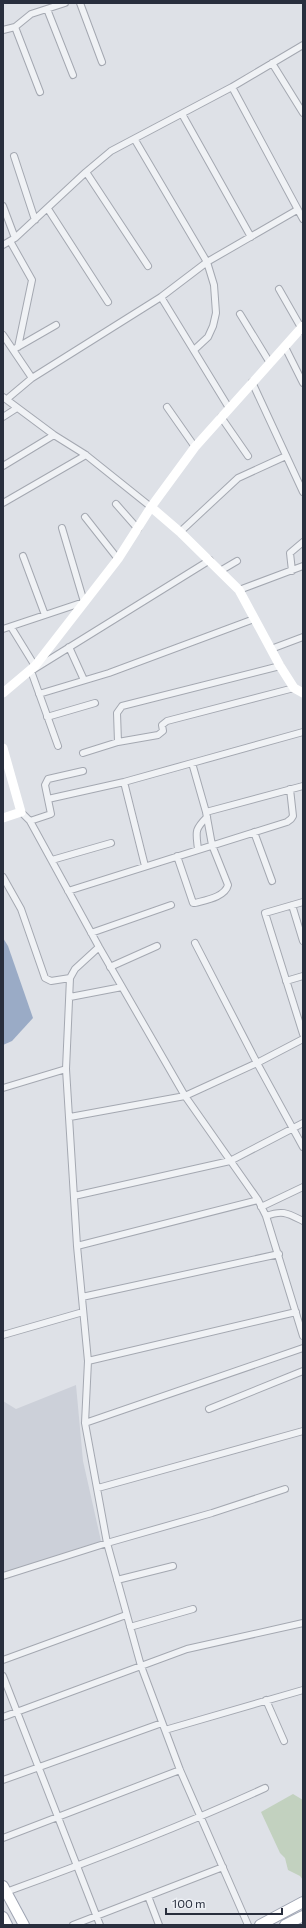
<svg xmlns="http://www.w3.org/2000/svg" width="306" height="1928" font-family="Commissioner,sans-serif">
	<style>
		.built { fill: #ccd0d9 }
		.green { fill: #c2d1bf }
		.water { fill: #9aabc6 }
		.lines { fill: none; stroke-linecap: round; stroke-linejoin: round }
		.street-casing { stroke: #a4a8b1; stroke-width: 8 }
		.primary-casing { stroke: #9ea4b2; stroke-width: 12 }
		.street { stroke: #f0f2f5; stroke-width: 6 }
		.secondary { stroke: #fff; stroke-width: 9 }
		.primary { stroke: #fff; stroke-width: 10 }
	</style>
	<rect width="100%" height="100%" fill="#dee1e7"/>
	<path class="built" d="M 76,1385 L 83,1461 L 101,1541 L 3,1573 L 3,1401 L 16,1409 Z"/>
	<path class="green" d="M 293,1794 L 303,1800 L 303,1880 L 300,1876 L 288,1870 L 285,1858 L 280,1853 L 261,1812 Z"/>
	<path class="water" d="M 3,938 L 8,946 L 33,1018 L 12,1041 L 3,1045 Z"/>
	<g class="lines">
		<g class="street-casing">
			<path id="street" d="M 80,3 L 102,62
				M 47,9 L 73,75
				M 15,27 L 40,92
				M 3,30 L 15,27 L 31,14 L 65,3
				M 272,63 L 303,113
				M 232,87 L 303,219
				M 182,114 L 251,237
				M 135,140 L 207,262 L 214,285 L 216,313 L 213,326 L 208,337 L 194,350
				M 14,156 L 35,220
				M 86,172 L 148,266
				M 3,206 L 15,238
				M 48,209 L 108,302
				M 10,241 L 32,280 L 18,347
				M 3,245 L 15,238 L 86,172 L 111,151 L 232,87 L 303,45
				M 279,289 L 303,331
				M 161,297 L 229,408
				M 240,314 L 270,363
				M 3,335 L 32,378
				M 285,347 L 303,383
				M 16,348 L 56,325
				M 252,382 L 303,492
				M 3,397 L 54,435 L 86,455 L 151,507
				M 7,399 L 32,378 L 161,297 L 207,262 L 297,210
				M 167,407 L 195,447
				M 3,417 L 17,408
				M 221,417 L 248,456
				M 3,466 L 54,435
				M 3,503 L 86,455
				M 116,504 L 138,529
				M 85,517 L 118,559
				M 180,532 L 238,478 L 286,456
				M 23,556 L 45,615
				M 220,571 L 237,561
				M 292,571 L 290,553 L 303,542
				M 239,590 L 303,566
				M 11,627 L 35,666
				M 3,629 L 84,602 L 62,528
				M 69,647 L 84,680
				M 271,649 L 303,637
				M 39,694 L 109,673 L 254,619
				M 47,717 L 95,703
				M 303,732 L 192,763 L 206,812 L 303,786
				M 118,742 L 117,713 L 122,706 L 280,666
				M 58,746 L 31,671 L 210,560
				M 83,753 L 118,742 L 158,735 L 163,731 L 162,725 L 167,721 L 294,688
				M 124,782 L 145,866
				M 48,799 L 124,782 L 192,763
				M 21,812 L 30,821 L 99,947 L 185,1096 L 258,1200 L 266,1216 L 303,1336
				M 30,821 L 51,814 L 45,785 L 48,779 L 83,771
				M 254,832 L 272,881
				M 198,849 C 196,832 194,830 207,817
				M 177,856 L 193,903 L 195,903 C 206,900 225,897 228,885 L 212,845 L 206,812
				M 52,860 L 111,843
				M 3,877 L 21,909 L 45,978 L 51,981 L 70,978
				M 68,891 L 287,822 L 291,819 L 293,816 L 290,789
				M 303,902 L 265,913 L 303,1034
				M 292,905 L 303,941
				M 91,933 L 171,905
				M 99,947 L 75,969 L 70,978 L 66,1069 L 77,1246 L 88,1361 L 85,1423 L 107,1543 L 141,1666 L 180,1770 L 248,1925
				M 110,967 L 157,946
				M 286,981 L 303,976
				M 70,997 L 122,987
				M 303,1039 L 257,1063 L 303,1147
				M 3,1088 L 66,1069
				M 70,1117 L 185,1096 L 257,1063 L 195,943
				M 74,1196 L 230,1161 L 303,1123
				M 261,1207 L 303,1187
				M 266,1216 C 283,1210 287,1213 303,1221
				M 77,1246 L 258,1200
				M 82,1297 L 279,1254
				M 3,1335 L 83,1312
				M 88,1361 L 296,1312
				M 209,1409 L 303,1371
				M 85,1423 L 303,1348
				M 98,1488 L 303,1431
				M 3,1576 L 107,1543 L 212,1513 L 285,1489
				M 117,1580 L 173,1566
				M 130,1627 L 193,1609
				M 3,1660 L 126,1615
				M 3,1676 L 100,1925
				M 266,1700 L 284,1741
				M 3,1717 L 187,1649 L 303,1623
				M 165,1730 L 303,1690
				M 3,1780 L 162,1723
				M 3,1838 L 180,1770
				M 6,1892 C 94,1860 180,1827 265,1788
				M 148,1896 L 159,1925
				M 73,1925 L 223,1867"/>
		</g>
		<g class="primary-casing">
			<path id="primary" d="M 3,1886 L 24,1925
				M 3,1917 L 7,1925
				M 260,1925 L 303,1902
				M 285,1925 L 303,1916"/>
		</g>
		<use href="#street" class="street"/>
		<path class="secondary" d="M 151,507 L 180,532 L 239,590 L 280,666 L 294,688 L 303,693
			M 3,693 L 35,666 L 118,559 L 151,507 L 195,447 L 303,326
			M 3,748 L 21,812 L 3,818"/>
		<use href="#primary" class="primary"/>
	</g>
	<rect width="306" height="1928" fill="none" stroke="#282e3d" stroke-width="8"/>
	<path d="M166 1908v6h116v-6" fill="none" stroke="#282e3d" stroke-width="2"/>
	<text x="172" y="1908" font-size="12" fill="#282e3d" stroke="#edf0f5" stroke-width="3" paint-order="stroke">100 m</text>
</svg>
